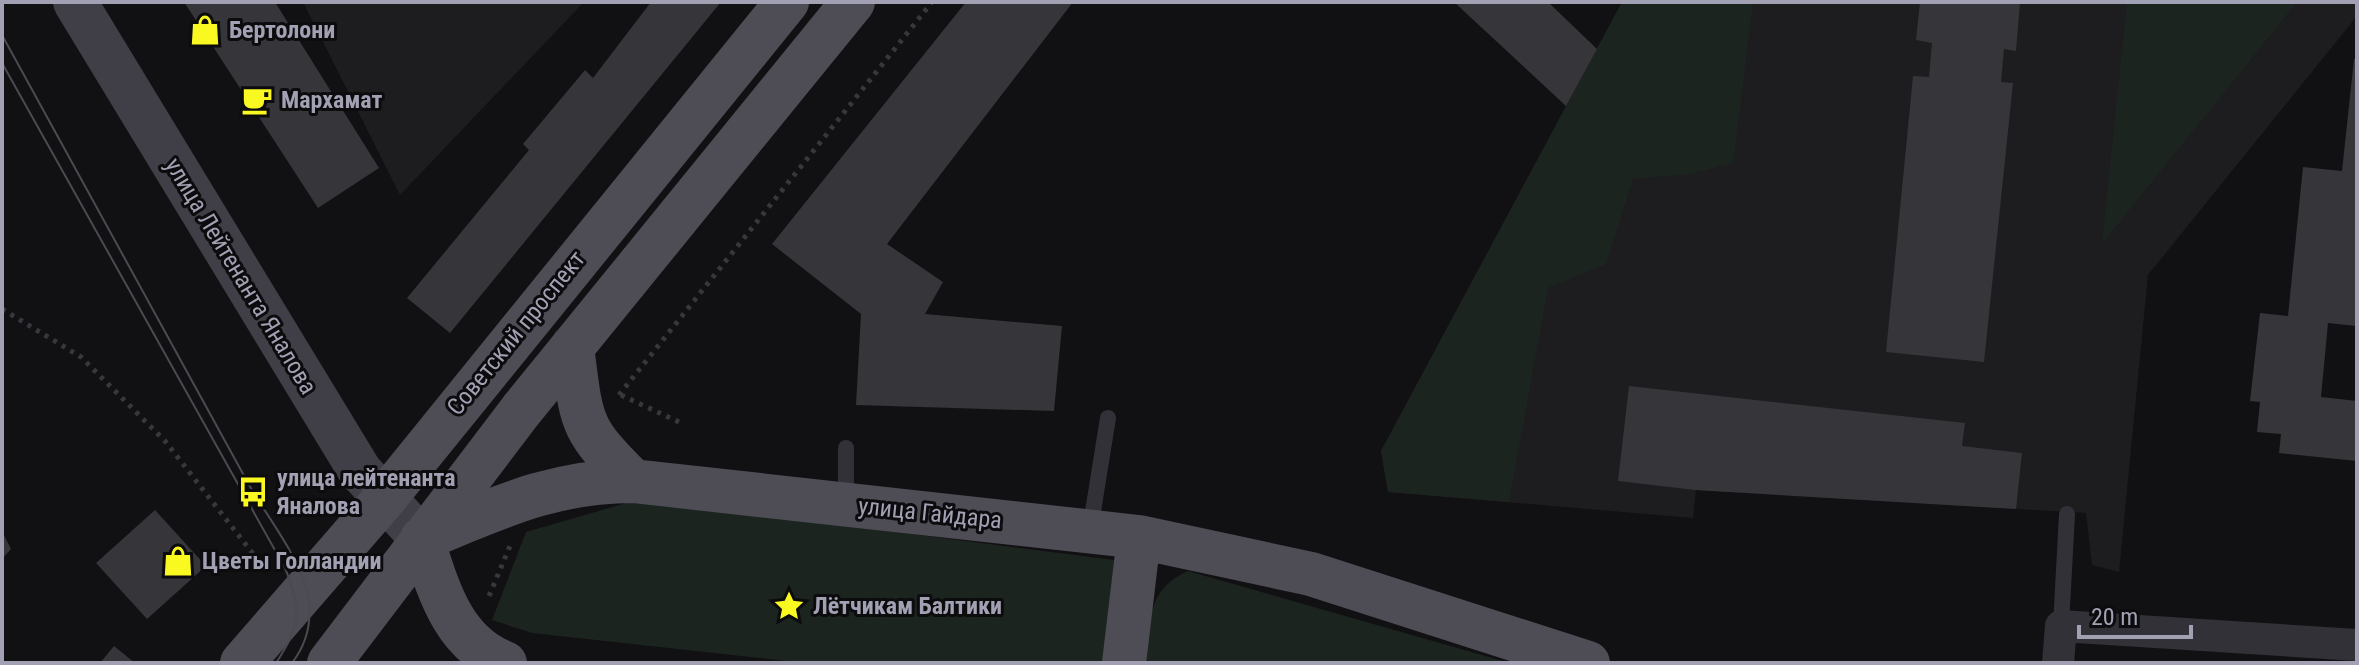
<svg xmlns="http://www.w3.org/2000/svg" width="2359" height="665" font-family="'Roboto Condensed',sans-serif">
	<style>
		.built { fill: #1d1c1f }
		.green { fill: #1c2420 }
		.building { fill: #36353a }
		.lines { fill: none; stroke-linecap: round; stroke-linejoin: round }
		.path { stroke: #37373e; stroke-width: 5; stroke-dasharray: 4 6; stroke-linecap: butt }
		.lane { stroke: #323137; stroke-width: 16 }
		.street { stroke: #323137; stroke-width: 32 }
		.secondary { stroke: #403f47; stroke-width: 44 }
		.primary { stroke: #4e4d56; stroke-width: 44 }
		.tram { stroke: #4b4a52; stroke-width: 2 }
		.labels { text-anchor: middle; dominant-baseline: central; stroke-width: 6; stroke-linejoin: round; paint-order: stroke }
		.poi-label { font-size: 24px; font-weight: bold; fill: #a1a1b3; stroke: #0c0b0d; text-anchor: start }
		.street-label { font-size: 24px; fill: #a1a1b3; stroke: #0c0b0d }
	</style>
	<rect width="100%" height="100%" fill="#111012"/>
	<path class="built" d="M 303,2 L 584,2 L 400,195 Z
		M 1622,2 L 2357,2 L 2357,16 L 2148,275 L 2119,572 L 2092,565 L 2086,513 L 1696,490 L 1693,518 L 1388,492 L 1381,451 Z"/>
	<path class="green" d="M 1622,2 L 1753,2 L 1733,163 L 1691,174 L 1633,179 L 1606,264 L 1548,288 L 1509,502 L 1388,492 L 1381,451 Z
		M 2127,2 L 2297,2 L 2102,244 Z
		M 640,499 L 1114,560 L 1104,663 L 806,663 L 532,633 L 492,620 L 526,532 Z
		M 1188,571 L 1510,663 L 1146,663 C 1151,623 1145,590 1188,571 Z"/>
	<path class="building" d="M 184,2 L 275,2 L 379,168 L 318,208 Z
		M 651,2 L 721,2 L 450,333 L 407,298 L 529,150 L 523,144 L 585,70 L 593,78 Z
		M 966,2 L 1073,2 L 887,244 L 943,282 L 925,314 L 1062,326 L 1054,411 L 856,405 L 861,314 L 772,244 Z
		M 1454,2 L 1548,2 L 1597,49 L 1566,106 Z
		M 1920,2 L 2020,2 L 2016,51 L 2004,49 L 2001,82 L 2013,83 L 1984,362 L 1886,352 L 1913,76 L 1929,77 L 1932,43 L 1916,40 Z
		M 2354,59 L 2357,59 L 2357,318 L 2356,326 L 2328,323 L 2321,397 L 2357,401 L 2357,461 L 2279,453 L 2281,434 L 2257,432 L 2260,402 L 2250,401 L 2260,313 L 2288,316 L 2303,167 L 2342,171 Z
		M 1629,386 L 1965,423 L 1962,446 L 2022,453 L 2016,509 L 1695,490 L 1618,481 Z
		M 155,510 L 206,566 L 147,619 L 96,563 Z
		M 2,531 L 11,549 L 2,559 Z
		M 114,646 L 135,663 L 100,663 Z"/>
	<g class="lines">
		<path class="path" d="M 2,309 L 81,357 L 165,441 L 268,573
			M 619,395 L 932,2
			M 621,395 L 681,423
			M 489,596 L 510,546"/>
		<path class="lane" d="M 846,502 L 846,448
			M 1090,530 L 1108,418
			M 2061,626 L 2067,514"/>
		<path class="street" d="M 2058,663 L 2061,626 L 2357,645"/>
		<path class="secondary" d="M 75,2 L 360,471 L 422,539"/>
		<path class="primary" d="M 572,347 C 582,422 578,427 633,481
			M 422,539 C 496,509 551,481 633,481 L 1139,537 L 1311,574 L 1588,663
			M 422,539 C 438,588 452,643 505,663
			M 242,663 L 385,498 L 787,2
			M 329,663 L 522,409 L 853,2
			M 1124,663 L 1139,537"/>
		<path class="tram" d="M 2,35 L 253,492 C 285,544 337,604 292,663
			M 2,63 L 285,568 C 302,610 301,625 276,663"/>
	</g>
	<defs>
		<g id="shop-bare" transform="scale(2.4)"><path d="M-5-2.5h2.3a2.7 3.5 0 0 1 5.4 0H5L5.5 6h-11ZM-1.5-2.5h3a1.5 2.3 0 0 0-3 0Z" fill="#f9f921" stroke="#0c0b0d" stroke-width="2.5" paint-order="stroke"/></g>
		<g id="cafe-bare" transform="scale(2.4)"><path d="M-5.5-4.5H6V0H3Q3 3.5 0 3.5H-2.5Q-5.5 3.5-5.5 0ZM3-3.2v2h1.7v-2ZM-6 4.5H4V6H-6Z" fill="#f9f921" stroke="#0c0b0d" stroke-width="2.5" paint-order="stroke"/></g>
		<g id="bus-bare" transform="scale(2.4)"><path d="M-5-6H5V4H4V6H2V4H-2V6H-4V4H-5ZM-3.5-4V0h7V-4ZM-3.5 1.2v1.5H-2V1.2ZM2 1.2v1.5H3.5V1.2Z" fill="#f9f921" stroke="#0c0b0d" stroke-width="2.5" paint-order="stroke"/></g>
		<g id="sight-bare" transform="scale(2.4)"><path d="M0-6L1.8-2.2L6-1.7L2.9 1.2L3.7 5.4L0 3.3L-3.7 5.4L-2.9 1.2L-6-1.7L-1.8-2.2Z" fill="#f9f921" stroke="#0c0b0d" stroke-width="2.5" paint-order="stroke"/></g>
	</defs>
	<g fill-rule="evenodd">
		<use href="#shop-bare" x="205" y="30"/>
		<use href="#cafe-bare" x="257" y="100"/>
		<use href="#bus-bare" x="253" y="492"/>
		<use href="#shop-bare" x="178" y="561"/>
		<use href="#sight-bare" x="789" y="606"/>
	</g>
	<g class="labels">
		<g class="poi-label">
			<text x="229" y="30">Бертолони</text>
			<text x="281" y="100">Мархамат</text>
			<text x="277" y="478">улица лейтенанта<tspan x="277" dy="28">Яналова</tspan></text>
			<text x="202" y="561">Цветы Голландии</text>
			<text x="813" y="606">Лётчикам Балтики</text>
		</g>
		<g class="street-label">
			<text transform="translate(241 276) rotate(59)">улица Лейтенанта Яналова</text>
			<text transform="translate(516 333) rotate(-51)">Советский проспект</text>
			<text transform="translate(930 513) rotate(6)">улица Гайдара</text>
		</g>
	</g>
	<rect width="2359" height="665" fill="none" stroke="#a1a1b3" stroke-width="8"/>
	<path d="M2079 625v12h112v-12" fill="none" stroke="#a1a1b3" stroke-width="4"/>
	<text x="2091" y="625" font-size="24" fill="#a1a1b3" stroke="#0c0b0d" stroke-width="6" paint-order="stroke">20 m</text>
</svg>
